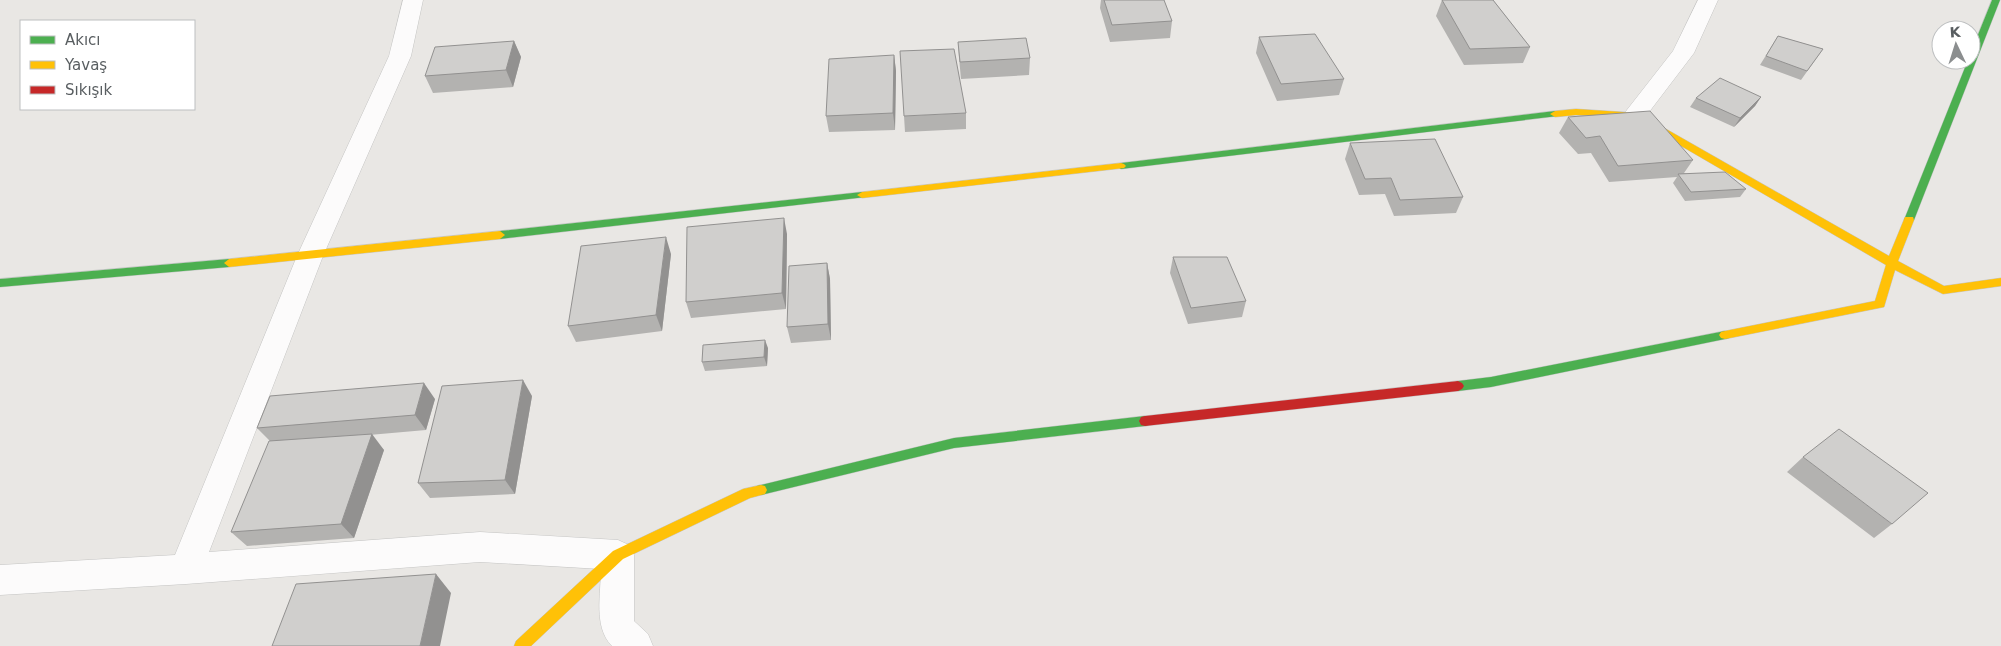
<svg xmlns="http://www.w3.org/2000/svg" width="2001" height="646" font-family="'DejaVu Sans',sans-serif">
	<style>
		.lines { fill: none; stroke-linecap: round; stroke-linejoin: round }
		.street-casing { stroke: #c4c4c3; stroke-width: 1 }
		.fast-casing { stroke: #c5c6c6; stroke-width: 1 }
		.slow-casing { stroke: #c5c6c6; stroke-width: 1 }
		.jam-casing { stroke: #c5c6c6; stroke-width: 1 }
		.street { fill: #fcfbfb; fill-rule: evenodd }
		.fast { fill: #4caf50; fill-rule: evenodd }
		.slow { fill: #ffc107; fill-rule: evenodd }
		.jam { fill: #c62828; fill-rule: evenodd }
		.wall { fill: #b3b2b0 }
		.shaded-wall { fill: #929190 }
		.building { fill: #d0cfcd; stroke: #929190 }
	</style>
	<rect width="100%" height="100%" fill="#e9e7e4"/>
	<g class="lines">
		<g class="street-casing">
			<path id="street" d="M 403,0 L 423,0 L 411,56 L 323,256 L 209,552 L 480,532 L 618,540 L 629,545 L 634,555 L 634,621 L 648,634 L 653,646 L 612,646 C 593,627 601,593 601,569 L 480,562 L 186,584 L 0,595 L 0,565 L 175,555 L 297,256 L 389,56 Z
				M 1698,0 L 1718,0 L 1694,53 L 1643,120 L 1635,122 L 1627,120 L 1623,115 L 1673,51 Z"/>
		</g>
		<g class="fast-casing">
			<path id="fast" d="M 1992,0 L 2000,0 L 1914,220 L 1909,224 L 1905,223 L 1904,220 L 1968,60 L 1971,60 L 1971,52 Z
				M 1555,111 L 1560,114 L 1558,116 L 1121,169 L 1116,166 L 1121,163 Z
				M 862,192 L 866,193 L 867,195 L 866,197 L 500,239 L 495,235 L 500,231 Z
				M 229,259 L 234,263 L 229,267 L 0,287 L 0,279 Z
				M 1725,331 L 1729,332 L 1731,335 L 1729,338 L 1725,339 L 1491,387 L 1458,391 L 1454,389 L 1452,386 L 1454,383 L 1458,381 L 1491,377 Z
				M 1145,416 L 1149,417 L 1151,421 L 1149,425 L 1145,426 L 954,448 L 761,495 L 757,494 L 755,490 L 757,486 L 761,485 L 954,438 Z"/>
		</g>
		<g class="slow-casing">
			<path id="slow" d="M 1576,109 L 1638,113 L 1889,256 L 1905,217 L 1913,217 L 1914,220 L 1898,261 L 1944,286 L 2001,278 L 2001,286 L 1943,294 L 1895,270 L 1884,307 L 1725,339 L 1721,338 L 1719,335 L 1721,332 L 1725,331 L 1875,301 L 1886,265 L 1633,118 L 1576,115 L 1555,117 L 1550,114 L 1555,111 Z
				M 1121,163 L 1124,164 L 1126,166 L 1124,168 L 862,198 L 857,195 L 862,192 Z
				M 500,231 L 505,235 L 500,239 L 229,267 L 224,263 L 229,259 Z
				M 761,485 L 765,486 L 767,490 L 765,494 L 750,498 L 623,559 L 531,646 L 514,646 L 516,641 L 613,551 L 743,489 Z"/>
		</g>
		<g class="jam-casing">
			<path id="jam" d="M 1458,381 L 1462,383 L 1464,386 L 1462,389 L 1458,391 L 1145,426 L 1141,425 L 1139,421 L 1141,417 L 1145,416 Z"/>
		</g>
		<use href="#street" class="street"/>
		<use href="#fast" class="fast"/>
		<use href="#slow" class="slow"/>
		<use href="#jam" class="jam"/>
	</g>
	<path class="wall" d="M 1101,0 L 1164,0 L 1172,21 L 1170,38 L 1110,42 L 1100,8 Z
		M 1442,0 L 1493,0 L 1530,47 L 1523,63 L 1464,65 L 1436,16 Z
		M 1778,36 L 1823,49 L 1801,80 L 1760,65 Z
		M 1259,37 L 1344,79 L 1339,95 L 1277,101 L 1256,53 Z
		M 514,41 L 521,57 L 513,87 L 433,93 L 425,76 Z
		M 958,42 L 1030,58 L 1029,75 L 961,79 L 959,58 Z
		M 894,55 L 896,71 L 895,130 L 829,132 L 826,116 Z
		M 1761,97 L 1755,106 L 1734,127 L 1690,107 L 1696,98 Z
		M 966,113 L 966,129 L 905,132 L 904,116 Z
		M 1568,117 L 1693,160 L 1684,173 L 1746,189 L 1740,197 L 1685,201 L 1673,183 L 1677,177 L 1609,182 L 1591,153 L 1578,154 L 1559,133 Z
		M 1350,143 L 1463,197 L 1456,213 L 1394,216 L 1385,194 L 1359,195 L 1345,159 Z
		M 787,234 L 786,309 L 691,318 L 686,302 Z
		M 671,254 L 662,331 L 576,342 L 568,326 Z
		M 1173,257 L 1246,301 L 1242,317 L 1188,324 L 1170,273 Z
		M 827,263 L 830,279 L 831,340 L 791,343 L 787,327 Z
		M 768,348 L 767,366 L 705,371 L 702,362 Z
		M 532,396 L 515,494 L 430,498 L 418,483 Z
		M 435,399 L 426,430 L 369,435 L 384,450 L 354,538 L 247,546 L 231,532 L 270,441 L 257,428 Z
		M 1803,457 L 1892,524 L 1874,538 L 1787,472 Z"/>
	<path class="shaded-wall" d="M 514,41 L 521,57 L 513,87 L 506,70 Z
		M 894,55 L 896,71 L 895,130 L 893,113 Z
		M 1761,97 L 1755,106 L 1734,127 L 1740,118 Z
		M 784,218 L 787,234 L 786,309 L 782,293 Z
		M 666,237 L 671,254 L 662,331 L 656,315 Z
		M 827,263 L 830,279 L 831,340 L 828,324 Z
		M 765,340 L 768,348 L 767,366 L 764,357 Z
		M 523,380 L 532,396 L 515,494 L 505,480 Z
		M 424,383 L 435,399 L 426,430 L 415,415 Z
		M 372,434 L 384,450 L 354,538 L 341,524 Z
		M 436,574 L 451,593 L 440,646 L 420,646 Z"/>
	<path class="building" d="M 1104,0 L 1164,0 L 1172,21 L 1112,25 Z
		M 1442,0 L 1493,0 L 1530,47 L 1470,49 Z
		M 1315,34 L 1344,79 L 1281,84 L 1259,37 Z
		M 1778,36 L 1823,49 L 1807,71 L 1766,56 Z
		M 1026,38 L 1030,58 L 960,62 L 958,42 Z
		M 514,41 L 506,70 L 425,76 L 435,47 Z
		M 954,49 L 966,113 L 904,116 L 900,51 Z
		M 894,55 L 893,113 L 826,116 L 829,59 Z
		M 1720,78 L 1761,97 L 1740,118 L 1696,98 Z
		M 1650,111 L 1693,160 L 1618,166 L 1600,136 L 1586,138 L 1568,117 Z
		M 1435,139 L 1463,197 L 1400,200 L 1391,178 L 1365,179 L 1350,143 Z
		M 1725,172 L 1746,189 L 1691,192 L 1678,174 Z
		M 784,218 L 782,293 L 686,302 L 687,227 Z
		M 666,237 L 656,315 L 568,326 L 581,246 Z
		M 1173,257 L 1227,257 L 1246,301 L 1191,308 Z
		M 827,263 L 828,324 L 787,327 L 789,266 Z
		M 765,340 L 764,357 L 702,362 L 703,345 Z
		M 523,380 L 505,480 L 418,483 L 442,386 Z
		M 424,383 L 415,415 L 257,428 L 270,396 Z
		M 1839,429 L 1928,493 L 1892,524 L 1803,457 Z
		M 372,434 L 341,524 L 231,532 L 269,441 Z
		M 436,574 L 420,646 L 272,646 L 296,584 Z"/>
	<rect x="20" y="20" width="175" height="90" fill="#ffffff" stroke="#bdbfc0"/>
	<rect x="30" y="36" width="25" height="8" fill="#4caf50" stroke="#bdbfc0"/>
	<text x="65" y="45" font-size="15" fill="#595e61">Akıcı</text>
	<rect x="30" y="61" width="25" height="8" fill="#ffc107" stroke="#bdbfc0"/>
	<text x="65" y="70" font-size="15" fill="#595e61">Yavaş</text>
	<rect x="30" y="86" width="25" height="8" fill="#c62828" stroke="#bdbfc0"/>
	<text x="65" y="95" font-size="15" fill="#595e61">Sıkışık</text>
	<g transform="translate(1956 45) rotate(356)"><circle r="24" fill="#ffffff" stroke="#bdbfc0"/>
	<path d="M0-4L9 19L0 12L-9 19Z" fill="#8b8e8f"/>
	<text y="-8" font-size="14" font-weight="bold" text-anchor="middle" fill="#595e61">K</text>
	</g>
</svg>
